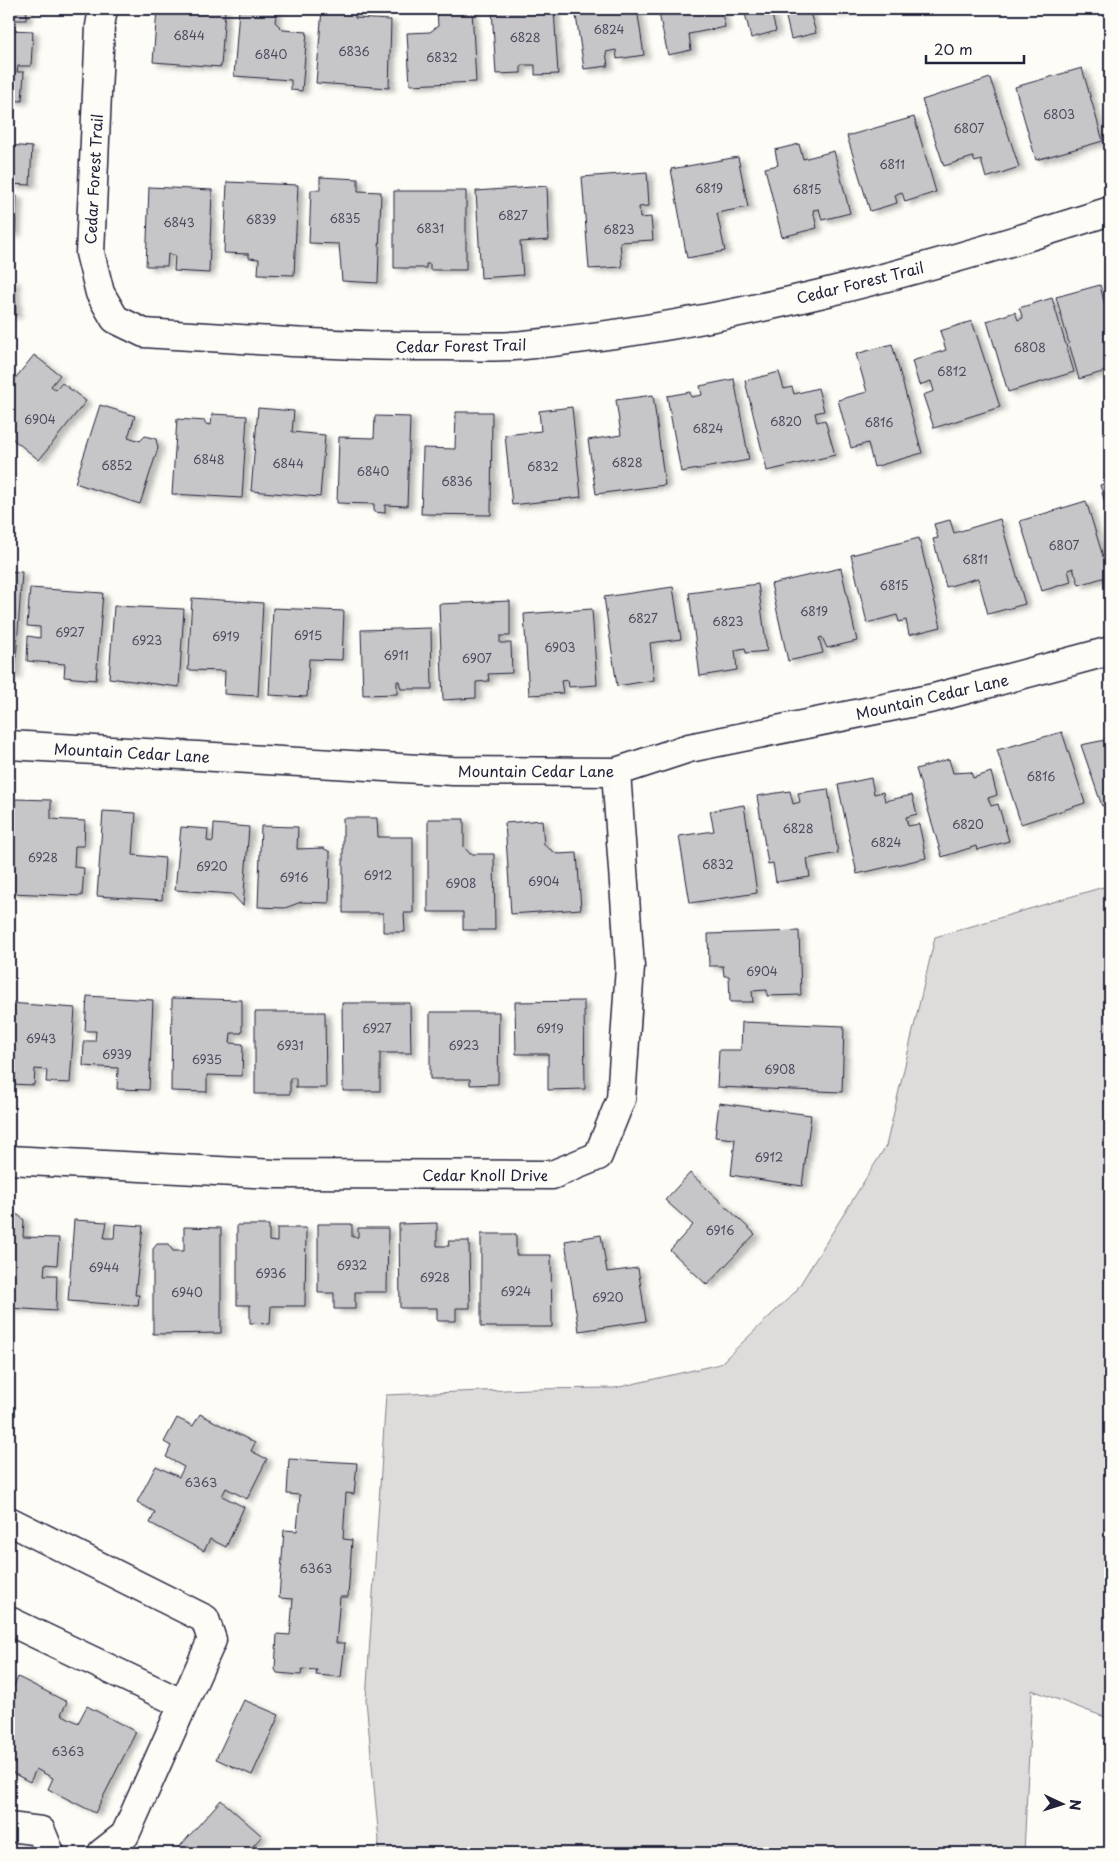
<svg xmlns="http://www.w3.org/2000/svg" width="1119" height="1862" font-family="'Playpen Sans',sans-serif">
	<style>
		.green { fill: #dddcdb; stroke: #807f8b }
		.building { fill: #c6c6c8; stroke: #22223b; filter: url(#shadow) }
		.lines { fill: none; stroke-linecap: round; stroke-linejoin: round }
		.minor-casing { stroke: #22223b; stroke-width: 31 }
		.minor { stroke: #fdfcf7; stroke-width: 28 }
		.labels { text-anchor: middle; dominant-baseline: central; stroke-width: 4; stroke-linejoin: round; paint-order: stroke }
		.number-label { font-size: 12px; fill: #4b4b5e }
		.street-label { font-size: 15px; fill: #22223b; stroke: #fdfcf7 }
	</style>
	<defs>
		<filter id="shadow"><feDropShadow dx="5.5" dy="3" stdDeviation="2.5" flood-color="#0004"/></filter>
	</defs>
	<rect width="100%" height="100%" fill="#fdfcf7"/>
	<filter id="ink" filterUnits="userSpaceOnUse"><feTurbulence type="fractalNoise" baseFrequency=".02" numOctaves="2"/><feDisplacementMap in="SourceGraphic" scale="10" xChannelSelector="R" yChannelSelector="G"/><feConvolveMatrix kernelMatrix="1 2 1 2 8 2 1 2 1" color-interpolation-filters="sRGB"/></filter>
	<g filter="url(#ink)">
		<path class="green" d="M 1110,885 L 1110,1719 L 1032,1690 L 1024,1853 L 378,1853 L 379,1840 L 366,1700 L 386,1395 L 530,1389 L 615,1388 L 720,1364 L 796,1291 L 886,1146 L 935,937 Z"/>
		<path class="building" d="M 9,9 L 27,9 L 26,20 L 9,20 Z
			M 157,9 L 225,9 L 221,67 L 153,62 Z
			M 239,9 L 277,9 L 275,22 L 283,30 L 307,32 L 302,91 L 291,90 L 291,80 L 234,76 Z
			M 322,9 L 356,9 L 355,18 L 391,20 L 389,88 L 316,83 Z
			M 437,9 L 472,9 L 476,82 L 410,85 L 407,33 L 430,32 L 438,26 Z
			M 492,9 L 554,9 L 558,74 L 535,75 L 535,65 L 521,65 L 521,73 L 496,74 Z
			M 575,9 L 637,9 L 644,55 L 617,59 L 616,50 L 606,52 L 608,66 L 584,69 Z
			M 658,9 L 721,9 L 725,27 L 689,34 L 691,50 L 668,55 Z
			M 744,9 L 809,9 L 816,33 L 791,39 L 784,9 L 771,12 L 776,31 L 751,38 Z
			M 832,9 L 855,9 L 834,14 Z
			M 9,30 L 33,31 L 31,66 L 18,66 L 17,72 L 24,72 L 22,101 L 9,100 Z
			M 1082,68 L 1103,141 L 1036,160 L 1015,87 Z
			M 990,78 L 1019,167 L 986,178 L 981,160 L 975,162 L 973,157 L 944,166 L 922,100 Z
			M 914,117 L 936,192 L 905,202 L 902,192 L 899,193 L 895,195 L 897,203 L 870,211 L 847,136 Z
			M 799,144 L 803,159 L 834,151 L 850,213 L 822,220 L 819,209 L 813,210 L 817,228 L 782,237 L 765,168 L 778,165 L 775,150 Z
			M 9,145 L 32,147 L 30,185 L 9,184 Z
			M 738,157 L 748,207 L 717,213 L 725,251 L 687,258 L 671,169 Z
			M 647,172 L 649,206 L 639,207 L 640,218 L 651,217 L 653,240 L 620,242 L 622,267 L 589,269 L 582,177 Z
			M 320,177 L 358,179 L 358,191 L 381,192 L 378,283 L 342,281 L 339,244 L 309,243 L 311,190 L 320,190 Z
			M 227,182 L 298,185 L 294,275 L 258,274 L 259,259 L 249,258 L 249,254 L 224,253 Z
			M 547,186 L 549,240 L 520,242 L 523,275 L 481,278 L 476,191 Z
			M 149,187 L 212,190 L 209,273 L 174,271 L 175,255 L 168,254 L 167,266 L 146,266 Z
			M 394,191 L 466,191 L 466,270 L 430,270 L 430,264 L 426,264 L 426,268 L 394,268 Z
			M 9,195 L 17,196 L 15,233 L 9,233 Z
			M 9,280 L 14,280 L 16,315 L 9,315 Z
			M 1100,285 L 1106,310 L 1110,312 L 1110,375 L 1109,370 L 1079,379 L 1056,297 Z
			M 1052,298 L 1074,372 L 1008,392 L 987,321 L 1015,312 L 1018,320 L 1023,318 L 1019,308 Z
			M 972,321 L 1000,407 L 934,428 L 923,395 L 934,391 L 931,381 L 919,385 L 912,361 L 946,350 L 940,331 Z
			M 892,344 L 922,453 L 874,467 L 868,443 L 851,448 L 838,400 L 867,392 L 856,354 Z
			M 34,355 L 60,375 L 51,386 L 56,390 L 62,383 L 86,401 L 39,460 L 9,436 L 9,386 Z
			M 779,372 L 784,389 L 792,387 L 794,394 L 818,388 L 824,411 L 815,413 L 817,422 L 825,420 L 835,455 L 767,471 L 745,381 Z
			M 734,379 L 749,460 L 681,472 L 667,396 L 690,392 L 691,397 L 702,395 L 700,386 Z
			M 653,395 L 665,485 L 596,494 L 588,440 L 621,435 L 616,400 Z
			M 100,405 L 135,416 L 128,437 L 140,441 L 145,436 L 156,439 L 158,448 L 140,504 L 75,483 Z
			M 572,407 L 581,497 L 512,505 L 505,435 L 541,431 L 539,411 Z
			M 258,408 L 294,411 L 292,432 L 325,435 L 320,497 L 251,491 Z
			M 456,412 L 492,412 L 491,515 L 421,514 L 423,448 L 455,449 Z
			M 212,414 L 247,416 L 242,498 L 172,494 L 177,419 L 205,421 L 205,424 L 211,425 Z
			M 375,416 L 410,417 L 407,506 L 385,505 L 385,513 L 374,512 L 374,504 L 337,503 L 339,437 L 374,438 Z
			M 1110,482 L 1110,521 L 1100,485 Z
			M 1086,501 L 1109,576 L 1079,585 L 1073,568 L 1068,570 L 1071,582 L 1042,591 L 1020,521 Z
			M 1000,519 L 1025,604 L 988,614 L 978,578 L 946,587 L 933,539 L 938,538 L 934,524 L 950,520 L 954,533 Z
			M 919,538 L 941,627 L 909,635 L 906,620 L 899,622 L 897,615 L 867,623 L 851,555 Z
			M 841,568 L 857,641 L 827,648 L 822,637 L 819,638 L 823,653 L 788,661 L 771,584 Z
			M 9,571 L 22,572 L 15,675 L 9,675 Z
			M 758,584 L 767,651 L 746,653 L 745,648 L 735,650 L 737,670 L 700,676 L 689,593 Z
			M 673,587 L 681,639 L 650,643 L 654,680 L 617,686 L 604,597 Z
			M 30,588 L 103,593 L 96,680 L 64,677 L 65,664 L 27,661 L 28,636 L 40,638 L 40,627 L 27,626 Z
			M 192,598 L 263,603 L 258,696 L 224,694 L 225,671 L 188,670 Z
			M 510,601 L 510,636 L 500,636 L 500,643 L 511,643 L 512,673 L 488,674 L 489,681 L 476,682 L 476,698 L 443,700 L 439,604 Z
			M 114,606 L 184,609 L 179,687 L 109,678 Z
			M 273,608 L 344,611 L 342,660 L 309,659 L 307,697 L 269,695 Z
			M 592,609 L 597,685 L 569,687 L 568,680 L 561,681 L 563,693 L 529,695 L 524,614 Z
			M 431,628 L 432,689 L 401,689 L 399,681 L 397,681 L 397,694 L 363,695 L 361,630 Z
			M 1110,715 L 1110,733 L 1105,716 Z
			M 1062,732 L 1085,803 L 1021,824 L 997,750 Z
			M 1110,739 L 1110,804 L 1102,806 L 1081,745 Z
			M 949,759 L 953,773 L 971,772 L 973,778 L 991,772 L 997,795 L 988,798 L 991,806 L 998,804 L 1009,841 L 977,850 L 976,846 L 942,857 L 916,769 Z
			M 871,778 L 874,794 L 883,792 L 885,801 L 912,795 L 917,814 L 906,817 L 908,826 L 919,824 L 926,858 L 857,874 L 838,785 Z
			M 828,789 L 838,853 L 807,859 L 810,877 L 776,882 L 773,863 L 768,864 L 757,796 L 790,791 L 793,804 L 800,802 L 798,793 Z
			M 15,799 L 51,800 L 51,819 L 85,821 L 84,846 L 75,846 L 74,867 L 84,868 L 82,896 L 11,893 Z
			M 744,805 L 757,893 L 690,903 L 679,836 L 714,831 L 710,811 Z
			M 103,811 L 136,813 L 133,855 L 165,858 L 162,900 L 97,896 Z
			M 343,818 L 377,818 L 378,837 L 413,837 L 413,913 L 404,913 L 405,932 L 383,932 L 383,913 L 343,913 Z
			M 428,819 L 464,819 L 464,847 L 470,854 L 494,854 L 495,930 L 463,930 L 463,912 L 428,912 Z
			M 542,820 L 544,845 L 557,854 L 577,853 L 581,909 L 511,914 L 505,823 Z
			M 214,824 L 249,827 L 243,906 L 232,894 L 175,890 L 181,827 L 208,829 L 207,841 L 213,842 Z
			M 261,826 L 298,827 L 297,849 L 323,848 L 330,852 L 329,903 L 301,902 L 285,908 L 258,907 Z
			M 799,931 L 801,995 L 767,996 L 767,990 L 752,991 L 753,1002 L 730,1002 L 729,976 L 724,976 L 723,966 L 709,966 L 708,934 Z
			M 87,996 L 153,1000 L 149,1090 L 117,1089 L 118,1068 L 83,1066 L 84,1041 L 95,1041 L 96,1031 L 85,1031 Z
			M 172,998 L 242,1000 L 242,1033 L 231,1033 L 230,1043 L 243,1044 L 242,1076 L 207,1075 L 207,1092 L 171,1091 Z
			M 584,1001 L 585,1089 L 548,1090 L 548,1054 L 516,1054 L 515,1002 Z
			M 9,1003 L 75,1008 L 70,1083 L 46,1082 L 47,1070 L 35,1069 L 34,1085 L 9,1084 Z
			M 342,1003 L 410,1003 L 411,1053 L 380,1053 L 380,1091 L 343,1091 Z
			M 255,1012 L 325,1012 L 326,1088 L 296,1088 L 296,1078 L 290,1078 L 290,1094 L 255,1094 Z
			M 430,1012 L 499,1012 L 498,1084 L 470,1085 L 470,1079 L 430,1079 Z
			M 742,1022 L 844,1026 L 842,1092 L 717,1087 L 719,1050 L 741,1050 Z
			M 719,1103 L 811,1115 L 802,1186 L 731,1175 L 735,1139 L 715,1137 Z
			M 690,1173 L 755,1234 L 707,1285 L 670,1250 L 693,1225 L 665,1200 Z
			M 9,1214 L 18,1215 L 24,1220 L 23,1237 L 59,1238 L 57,1265 L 45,1264 L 44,1275 L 57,1275 L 56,1311 L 9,1308 Z
			M 74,1220 L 107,1222 L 104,1238 L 114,1238 L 115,1224 L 143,1226 L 135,1295 L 139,1295 L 138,1306 L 68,1301 Z
			M 437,1223 L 437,1246 L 449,1246 L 448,1241 L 469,1241 L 470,1308 L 456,1308 L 456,1321 L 437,1321 L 437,1308 L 400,1308 L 399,1224 Z
			M 318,1224 L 352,1224 L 352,1237 L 358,1237 L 358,1228 L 388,1228 L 387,1292 L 355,1292 L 355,1309 L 334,1309 L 334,1293 L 318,1293 Z
			M 237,1225 L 269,1225 L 269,1241 L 277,1242 L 277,1228 L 306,1228 L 305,1306 L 271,1306 L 270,1324 L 250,1323 L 250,1305 L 237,1305 Z
			M 184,1227 L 221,1228 L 221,1333 L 153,1334 L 153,1249 L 157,1244 L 168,1244 L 173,1251 L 184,1251 Z
			M 481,1234 L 516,1234 L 516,1255 L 551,1255 L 552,1327 L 481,1327 Z
			M 601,1235 L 607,1272 L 638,1268 L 646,1321 L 579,1331 L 565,1241 Z
			M 200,1414 L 255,1443 L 251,1451 L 267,1459 L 247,1499 L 226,1488 L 222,1496 L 244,1507 L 226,1547 L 210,1539 L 204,1551 L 150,1523 L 155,1512 L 137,1502 L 156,1466 L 179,1477 L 184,1467 L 166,1457 L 171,1446 L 164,1442 L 177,1418 L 193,1426 Z
			M 289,1459 L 357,1463 L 354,1494 L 346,1493 L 343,1539 L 352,1540 L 348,1597 L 340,1597 L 336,1643 L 345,1643 L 341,1677 L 316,1675 L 317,1670 L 302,1669 L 301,1675 L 277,1673 L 275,1669 L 277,1634 L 290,1635 L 293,1599 L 279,1598 L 284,1530 L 297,1531 L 300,1495 L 287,1494 Z
			M 18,1677 L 67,1702 L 61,1714 L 78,1723 L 87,1706 L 136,1732 L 95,1813 L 48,1789 L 53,1778 L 36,1769 L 30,1782 L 9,1771 L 9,1683 L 14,1686 Z
			M 244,1700 L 279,1715 L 252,1775 L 216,1759 Z
			M 221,1800 L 262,1836 L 253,1846 L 260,1853 L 174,1853 Z
			M 269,1847 L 276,1853 L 263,1853 Z"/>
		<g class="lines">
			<g class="minor-casing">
				<path id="minor" d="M 103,9 L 100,26 L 90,253 L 100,293 L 115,319 L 144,333 C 245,339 345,347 445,346 C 471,346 498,348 524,345 C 724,326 920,272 1110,211
					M 9,745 L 453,771 L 616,772 L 689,748 L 934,698 L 1110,651
					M 9,1160 L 274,1174 L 552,1175 L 598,1156 L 621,1099 L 630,967 L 616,772
					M 9,1521 L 205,1619 L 212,1640 L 125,1835 L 102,1853
					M 9,1621 L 183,1704
					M 9,1827 L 41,1831 L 50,1853"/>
			</g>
			<use href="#minor" class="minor"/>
		</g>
	</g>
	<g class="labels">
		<g class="number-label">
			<text x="609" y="29">6824</text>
			<text x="189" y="35">6844</text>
			<text x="525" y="37">6828</text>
			<text x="354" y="51">6836</text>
			<text x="271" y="54">6840</text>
			<text x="442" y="57">6832</text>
			<text x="1059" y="114">6803</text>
			<text x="969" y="128">6807</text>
			<text x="892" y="164">6811</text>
			<text x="709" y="188">6819</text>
			<text x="807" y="189">6815</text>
			<text x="513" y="215">6827</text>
			<text x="345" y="218">6835</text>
			<text x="261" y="219">6839</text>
			<text x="179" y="222">6843</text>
			<text x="430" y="228">6831</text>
			<text x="619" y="229">6823</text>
			<text x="1030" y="347">6808</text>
			<text x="952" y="371">6812</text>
			<text x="40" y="419">6904</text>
			<text x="786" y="421">6820</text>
			<text x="879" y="422">6816</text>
			<text x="708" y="428">6824</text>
			<text x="209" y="459">6848</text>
			<text x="627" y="462">6828</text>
			<text x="288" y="463">6844</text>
			<text x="117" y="465">6852</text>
			<text x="543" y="466">6832</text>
			<text x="373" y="471">6840</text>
			<text x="457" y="481">6836</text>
			<text x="1064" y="545">6807</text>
			<text x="975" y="559">6811</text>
			<text x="894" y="585">6815</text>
			<text x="814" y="611">6819</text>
			<text x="643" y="618">6827</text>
			<text x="728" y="621">6823</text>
			<text x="70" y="632">6927</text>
			<text x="308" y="635">6915</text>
			<text x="226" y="636">6919</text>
			<text x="147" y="640">6923</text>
			<text x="560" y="647">6903</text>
			<text x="396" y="655">6911</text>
			<text x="477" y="658">6907</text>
			<text x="1041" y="776">6816</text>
			<text x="968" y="824">6820</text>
			<text x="798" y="828">6828</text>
			<text x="886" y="842">6824</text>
			<text x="43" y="857">6928</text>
			<text x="718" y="864">6832</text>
			<text x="212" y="866">6920</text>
			<text x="378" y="875">6912</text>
			<text x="294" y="877">6916</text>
			<text x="544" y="881">6904</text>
			<text x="461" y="883">6908</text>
			<text x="762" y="971">6904</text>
			<text x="377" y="1028">6927</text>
			<text x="550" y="1028">6919</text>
			<text x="41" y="1038">6943</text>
			<text x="290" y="1045">6931</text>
			<text x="464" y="1045">6923</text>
			<text x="117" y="1054">6939</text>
			<text x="207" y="1059">6935</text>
			<text x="780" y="1069">6908</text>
			<text x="769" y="1157">6912</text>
			<text x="720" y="1230">6916</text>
			<text x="352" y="1265">6932</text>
			<text x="104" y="1267">6944</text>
			<text x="271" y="1273">6936</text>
			<text x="435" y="1277">6928</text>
			<text x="516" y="1291">6924</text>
			<text x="187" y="1292">6940</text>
			<text x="608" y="1297">6920</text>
			<text x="201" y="1482">6363</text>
			<text x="316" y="1568">6363</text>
			<text x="68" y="1751">6363</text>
		</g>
		<g class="street-label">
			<text transform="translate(93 179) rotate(-87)">Cedar Forest Trail</text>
			<text transform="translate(860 282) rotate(-14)">Cedar Forest Trail</text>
			<text transform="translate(461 345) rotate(-1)">Cedar Forest Trail</text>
			<text transform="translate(932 696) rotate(-13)">Mountain Cedar Lane</text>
			<text transform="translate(132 752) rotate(3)">Mountain Cedar Lane</text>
			<text x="536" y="770">Mountain Cedar Lane</text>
			<text x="485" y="1174">Cedar Knoll Drive</text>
		</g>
	</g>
	<rect width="1119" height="1862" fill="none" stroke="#fdfcf7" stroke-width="30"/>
	<rect x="15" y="15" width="1089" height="1832" fill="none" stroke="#22223b" stroke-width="2" filter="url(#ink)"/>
	<g transform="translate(1062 1804) rotate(94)" stroke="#fdfcf7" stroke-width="4" paint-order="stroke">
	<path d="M0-4L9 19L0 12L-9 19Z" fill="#22223b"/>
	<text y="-8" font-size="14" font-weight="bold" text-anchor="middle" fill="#22223b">N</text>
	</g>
	<path d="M926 55v8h98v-8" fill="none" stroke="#22223b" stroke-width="2.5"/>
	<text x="934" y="55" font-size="15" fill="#22223b" stroke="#fdfcf7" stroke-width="4" paint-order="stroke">20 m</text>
</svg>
